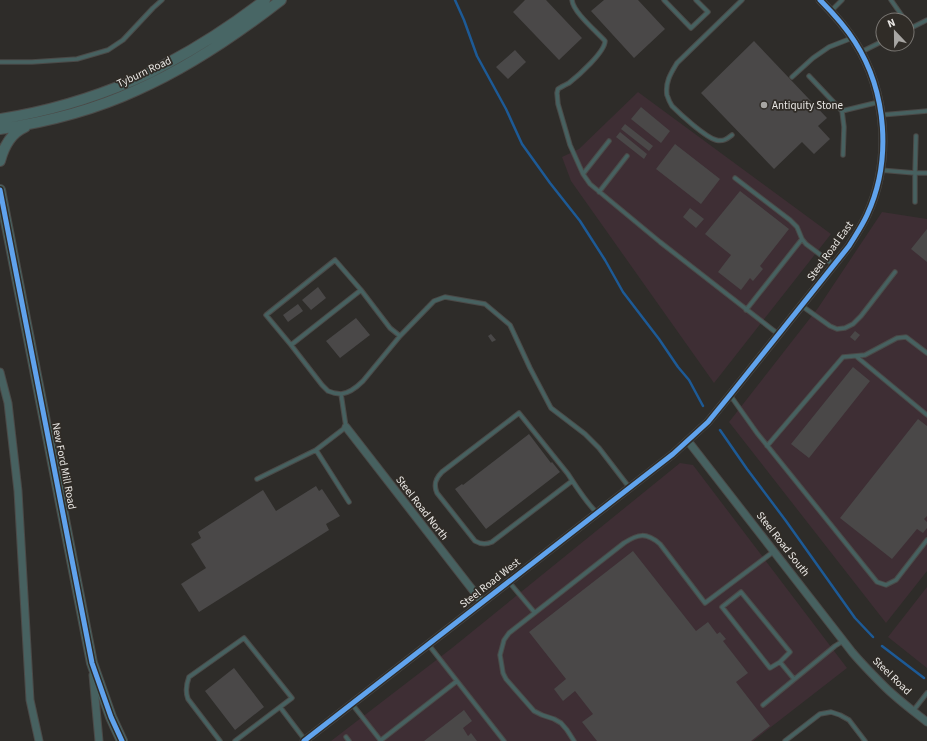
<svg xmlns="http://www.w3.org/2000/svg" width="927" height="741" font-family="'Source Sans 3',sans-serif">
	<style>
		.industrial { fill: #3e2e34 }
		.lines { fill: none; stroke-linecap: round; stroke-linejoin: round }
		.stream { stroke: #1d5a96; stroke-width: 2.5 }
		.building { fill: #4a4848 }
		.lane-casing { stroke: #4b4a48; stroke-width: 5.5 }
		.street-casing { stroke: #4b4a48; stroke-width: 9 }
		.secondary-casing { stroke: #4b4a48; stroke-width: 12 }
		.lane { stroke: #476160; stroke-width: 3.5 }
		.street { stroke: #476160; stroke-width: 7 }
		.secondary { stroke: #486665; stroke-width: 10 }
		.cycleway-casing { stroke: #302c27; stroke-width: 8 }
		.cycleway { stroke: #60a3ed; stroke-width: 5 }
		.poi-dot { fill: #a8a6a3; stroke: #302c27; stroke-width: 1.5 }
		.labels { text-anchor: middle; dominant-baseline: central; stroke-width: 3.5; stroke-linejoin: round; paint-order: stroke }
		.street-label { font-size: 11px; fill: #eae8e5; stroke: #302c27 }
		.poi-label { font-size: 11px; fill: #eae8e5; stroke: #302c27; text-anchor: start }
	</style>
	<rect width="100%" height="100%" fill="#2e2c29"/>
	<path class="industrial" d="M 638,92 L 831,234 L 714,383 L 571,181 L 562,157 L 579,149 Z
		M 882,212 L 927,219 L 927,571 L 886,623 L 729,422 L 818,308 Z
		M 680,463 L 693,465 L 847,668 L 753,741 L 331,741 L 452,648 Z
		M 927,587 L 927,668 L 888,637 Z"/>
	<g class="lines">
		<path class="stream" d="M 455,0 L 464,20 L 477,56 L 506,109 L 522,144 L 550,183 L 580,221 L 605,260 L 623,292 L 659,339 L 678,367 L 689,380 L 703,406
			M 720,430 L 747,469 L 786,521 L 855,618 L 873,637
			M 882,646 L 924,678"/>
	</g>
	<path class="building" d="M 525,0 L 546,0 L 582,38 L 559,60 L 513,12 Z
		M 604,0 L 638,0 L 665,29 L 634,58 L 591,11 Z
		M 754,41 L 827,118 L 818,126 L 830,139 L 814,154 L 802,142 L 774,169 L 701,93 Z
		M 515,50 L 526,62 L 508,79 L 496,67 Z
		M 641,107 L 670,131 L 661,143 L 631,119 Z
		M 625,124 L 653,146 L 649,151 L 621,129 Z
		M 620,132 L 647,154 L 644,159 L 616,137 Z
		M 675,144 L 720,179 L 701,204 L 656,169 Z
		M 740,191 L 789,229 L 760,266 L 763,269 L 753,281 L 750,278 L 741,290 L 718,272 L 731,255 L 705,234 Z
		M 690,208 L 704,219 L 696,228 L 683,217 Z
		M 927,229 L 927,262 L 911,249 Z
		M 318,287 L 326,298 L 311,310 L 302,300 Z
		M 298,304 L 303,311 L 288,322 L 283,315 Z
		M 356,318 L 370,335 L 340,358 L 326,341 Z
		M 855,331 L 860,335 L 855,341 L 850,337 Z
		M 491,334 L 496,340 L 492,342 L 488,336 Z
		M 853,367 L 870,381 L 809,458 L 791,444 Z
		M 918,419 L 927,426 L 927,516 L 924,519 L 927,522 L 927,528 L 923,533 L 917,529 L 892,559 L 840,518 Z
		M 529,434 L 551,463 L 552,462 L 560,472 L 486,529 L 455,489 L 462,484 L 463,485 Z
		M 316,486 L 319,491 L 322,489 L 340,516 L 326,524 L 329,530 L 199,612 L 181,584 L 206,568 L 191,544 L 201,538 L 198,532 L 263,490 L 276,511 Z
		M 633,551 L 696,631 L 708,622 L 717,634 L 720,632 L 726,639 L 723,641 L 748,673 L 736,682 L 770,726 L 751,741 L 597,741 L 582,722 L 593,714 L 575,691 L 563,701 L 554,689 L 566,679 L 529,632 Z
		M 234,668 L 264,707 L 235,730 L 205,691 Z
		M 464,710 L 472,721 L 463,728 L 468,736 L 471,733 L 477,741 L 424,741 Z"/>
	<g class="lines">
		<g class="lane-casing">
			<path id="lane" d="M 572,0 C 573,12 596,31 605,41 C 605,52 578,76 569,83 C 565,85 561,87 558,89 L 557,93 L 558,104 L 570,145 L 583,174
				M 664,0 L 691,28 L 708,12 L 696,0
				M 891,0 L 905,20
				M 831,11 L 842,0
				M 907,30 L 927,20
				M 861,52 L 883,41
				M 0,62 L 32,62 L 77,59 L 108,50 L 123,40 L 153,8 L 162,0
				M 809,76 L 842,111
				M 792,77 L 813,58 L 829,47 L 852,38
				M 881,115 L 927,111
				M 732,135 C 727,139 723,142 716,140 C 705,137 680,114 672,106 C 670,103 668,98 667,95 C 665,82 671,73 677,63 L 742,0
				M 609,141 L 583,174 L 590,184 L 660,242 L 778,334
				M 843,155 L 844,127 L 842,111 L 879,102
				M 880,170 L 915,173 L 916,136
				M 735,178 L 790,220 L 797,227 L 802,239
				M 599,192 L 627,156
				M 915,202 L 915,173 L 927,173
				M 802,306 L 830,326 L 837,329 L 845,328 L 853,324 L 861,316 L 895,272
				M 746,310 L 802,239 L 806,244 L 834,265
				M 400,336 L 434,301 L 445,297 L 485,304 L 510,325 L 530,368 L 551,408 L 585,434 L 599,448 L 629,487
				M 291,345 L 266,315 L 335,260 L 361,290
				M 857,357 L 927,415
				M 341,394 C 350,393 357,387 363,381 L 400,336 L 390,328 L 361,290 L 291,345 L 322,385 L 328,391 L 334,393 L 341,394 L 346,427 L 316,450 L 349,502
				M 730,395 L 757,433 L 877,582 L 886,585 L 896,580 L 927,540
				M 767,446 L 843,357 L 865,355 L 897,338 L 906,337 L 927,353
				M 257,479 L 316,450
				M 572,481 L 492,542 C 485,545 480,544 475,541 L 437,493 C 433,484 436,478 442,472 L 519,413 L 568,474 C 577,488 585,501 597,513
				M 509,582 L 535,613
				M 428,644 L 504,741
				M 780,662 L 770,668 L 722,607 L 741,592 L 790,652 L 780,662 L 794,679
				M 352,704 L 381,741
				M 763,705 L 835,646 L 843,641
				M 280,707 L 305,740
				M 913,711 L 927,693
				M 346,737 L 349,741
				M 220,741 L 188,699 C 185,691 186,685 189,677 L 244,638 L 292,698 L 235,741
				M 380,741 L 457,681
				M 574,741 L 567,730 L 561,723 L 554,719 L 542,715 L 534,711 L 506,679 L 503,673 L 500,655 L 504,640 L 509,633 L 624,543 C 638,534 646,532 660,544 L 705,603 L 773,552
				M 785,741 L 820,714 L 831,712 L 840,715 L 849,720 L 865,741"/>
		</g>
		<g class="street-casing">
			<path id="street" d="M 0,372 L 8,403 L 18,491 L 30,700 L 39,741
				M 346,427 L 482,602
				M 688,441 L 852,652 C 862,664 873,675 884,686 C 897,699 912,710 927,722
				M 93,675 L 99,741
				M 304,741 L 673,454 L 708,422 L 730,395 L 849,246 C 855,236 862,226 867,215 C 892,161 887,92 855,42 C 845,26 833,13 820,0"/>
		</g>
		<g class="secondary-casing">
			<path id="secondary" d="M 0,119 C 45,112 90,99 132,81 C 144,76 156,70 168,63 C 202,45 234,24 265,0
				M 0,129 C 47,122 94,110 137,90 C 189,67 236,35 281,0
				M 0,161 C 4,146 11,133 25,127
				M 0,190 L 92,663 L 111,717 L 122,741"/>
		</g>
		<use href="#lane" class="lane"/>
		<use href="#street" class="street"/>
		<use href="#secondary" class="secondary"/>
		<g class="cycleway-casing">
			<path id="cycleway" d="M 0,190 L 92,663 L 111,717 L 122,741
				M 304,741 L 673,454 L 708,422 L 730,395 L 849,246 C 855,236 862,226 867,215 C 892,161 887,92 855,42 C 845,26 833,13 820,0"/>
		</g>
		<use href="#cycleway" class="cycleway"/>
	</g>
	<circle class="poi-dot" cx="764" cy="105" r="4"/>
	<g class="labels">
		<g class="street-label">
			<text transform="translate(144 72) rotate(-25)">Tyburn Road</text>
			<text transform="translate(830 251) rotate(-54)">Steel Road East</text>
			<text transform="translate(64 466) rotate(79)">New Ford Mill Road</text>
			<text transform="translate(422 508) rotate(52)">Steel Road North</text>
			<text transform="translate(783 544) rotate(52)">Steel Road South</text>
			<text transform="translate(490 583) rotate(-38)">Steel Road West</text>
			<text transform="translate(892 676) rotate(44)">Steel Road</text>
		</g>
		<g class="poi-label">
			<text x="772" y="105">Antiquity Stone</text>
		</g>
	</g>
	<g transform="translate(895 32) rotate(338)"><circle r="19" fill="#302c27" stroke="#7a7773"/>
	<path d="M0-3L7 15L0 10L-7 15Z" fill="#a8a6a3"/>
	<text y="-6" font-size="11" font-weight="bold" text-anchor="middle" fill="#eae8e5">N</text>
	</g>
</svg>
